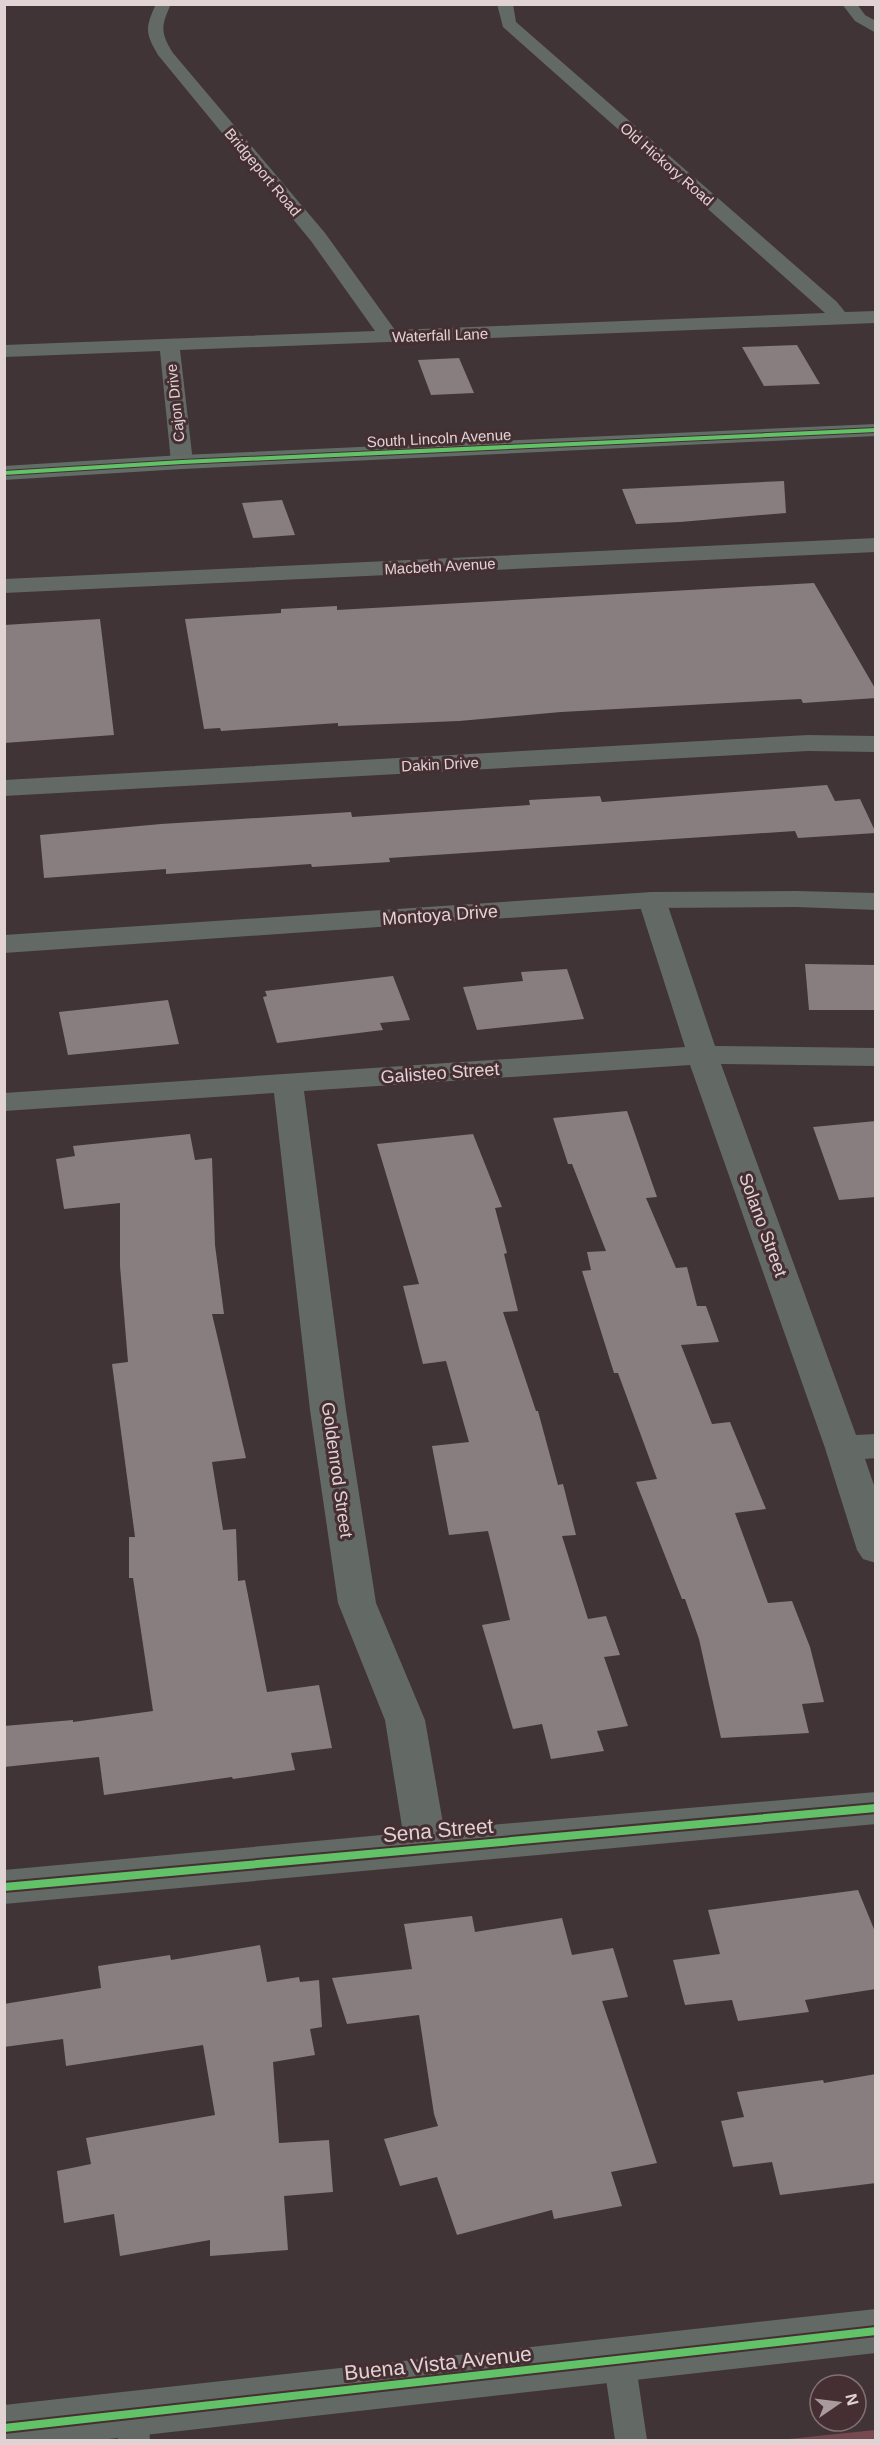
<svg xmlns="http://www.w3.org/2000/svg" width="880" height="2445" font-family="Arial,sans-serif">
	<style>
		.green { fill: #764850 }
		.building { fill: #887d7f }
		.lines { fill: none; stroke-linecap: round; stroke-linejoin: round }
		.service { fill: #636965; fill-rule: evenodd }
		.minor { fill: #636965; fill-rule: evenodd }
		.tertiary { fill: #636965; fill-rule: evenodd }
		.secondary { fill: #636d67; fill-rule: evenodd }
		.cycleway-far1-casing { stroke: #452f32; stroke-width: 6 }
		.cycleway-casing { stroke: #452f32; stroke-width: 12 }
		.cycleway-far1 { stroke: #61c268; stroke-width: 4 }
		.cycleway { stroke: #61c268; stroke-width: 8 }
		.labels { text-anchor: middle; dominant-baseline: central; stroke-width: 6; stroke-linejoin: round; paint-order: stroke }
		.far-street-label { font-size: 15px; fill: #e1d2d4; stroke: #452f32 }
		.street-label { font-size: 18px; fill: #e1d2d4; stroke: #452f32 }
		.near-street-label { font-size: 21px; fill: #e1d2d4; stroke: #452f32 }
	</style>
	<rect width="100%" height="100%" fill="#403436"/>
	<path class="green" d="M 875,2430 L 875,2440 L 779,2440 Z"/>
	<path class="building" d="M 797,345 L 820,384 L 764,386 L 742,347 Z
		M 459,358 L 474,393 L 431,395 L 418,360 Z
		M 784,481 L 786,513 L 680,522 L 636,524 L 622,489 Z
		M 282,500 L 295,535 L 253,538 L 242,503 Z
		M 814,583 L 876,690 L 876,698 L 803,703 L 801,699 L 561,712 L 459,721 L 338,726 L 338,723 L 221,731 L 220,728 L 204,729 L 185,619 L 281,613 L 281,609 L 337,606 L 337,610 Z
		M 100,619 L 114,735 L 4,743 L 4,625 Z
		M 827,785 L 835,801 L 860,799 L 876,833 L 798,838 L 795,831 L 389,858 L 390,862 L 312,867 L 311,864 L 166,874 L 166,869 L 44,878 L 40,835 L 161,824 L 351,812 L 352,817 L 530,805 L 529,800 L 600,796 L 602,802 Z
		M 805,964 L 876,965 L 876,1010 L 809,1010 Z
		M 567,969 L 584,1019 L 477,1030 L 463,987 L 523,981 L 521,972 Z
		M 393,976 L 410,1020 L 380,1023 L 383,1030 L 277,1043 L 263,997 L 267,996 L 265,991 Z
		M 168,1000 L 179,1044 L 68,1055 L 59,1012 Z
		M 627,1111 L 657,1197 L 646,1198 L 676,1268 L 687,1267 L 697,1306 L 706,1306 L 719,1342 L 681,1345 L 712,1424 L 730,1422 L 766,1509 L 735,1513 L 768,1603 L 792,1601 L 810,1647 L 824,1702 L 802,1704 L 809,1733 L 721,1738 L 699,1639 L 685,1599 L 682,1599 L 636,1482 L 657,1479 L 618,1373 L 614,1373 L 582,1271 L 591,1270 L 587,1252 L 606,1251 L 572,1164 L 568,1164 L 553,1118 Z
		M 876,1121 L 876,1197 L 839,1200 L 813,1127 Z
		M 190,1134 L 195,1160 L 212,1158 L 215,1245 L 224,1314 L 212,1314 L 246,1458 L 212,1462 L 223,1530 L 236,1529 L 238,1581 L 245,1580 L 267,1692 L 319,1685 L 332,1748 L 291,1753 L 295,1770 L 233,1779 L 232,1777 L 104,1795 L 99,1757 L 4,1767 L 4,1726 L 73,1720 L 73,1722 L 153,1711 L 133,1578 L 129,1578 L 129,1537 L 135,1537 L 112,1364 L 128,1362 L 120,1266 L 120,1203 L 64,1209 L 56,1159 L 75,1156 L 73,1146 Z
		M 473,1134 L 502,1207 L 495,1208 L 507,1253 L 504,1254 L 518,1311 L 503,1312 L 536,1411 L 538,1411 L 558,1485 L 563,1484 L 576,1535 L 562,1536 L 588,1619 L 606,1616 L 620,1655 L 604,1657 L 628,1726 L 597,1731 L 604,1751 L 551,1759 L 542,1724 L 513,1729 L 482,1625 L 510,1620 L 488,1531 L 449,1535 L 432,1446 L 469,1442 L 446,1361 L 423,1364 L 403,1286 L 419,1284 L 377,1144 Z
		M 858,1890 L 876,1934 L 876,1989 L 805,2000 L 809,2012 L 738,2021 L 732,2000 L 685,2005 L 673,1960 L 720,1954 L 708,1910 Z
		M 472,1916 L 475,1932 L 562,1918 L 572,1955 L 613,1948 L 628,1997 L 602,2001 L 657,2163 L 611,2172 L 622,2206 L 554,2219 L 552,2210 L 457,2235 L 437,2177 L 400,2186 L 384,2139 L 438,2126 L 434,2114 L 419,2015 L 347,2024 L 332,1978 L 412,1969 L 404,1924 Z
		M 260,1945 L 267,1982 L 299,1977 L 300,1982 L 319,1980 L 322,2027 L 310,2029 L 315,2055 L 273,2062 L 279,2143 L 329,2140 L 333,2192 L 284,2196 L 288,2250 L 210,2256 L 210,2240 L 120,2256 L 114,2214 L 64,2223 L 57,2171 L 91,2164 L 86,2138 L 215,2115 L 203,2045 L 66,2066 L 63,2039 L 4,2047 L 4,2004 L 101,1988 L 98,1966 L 170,1955 L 171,1960 Z
		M 876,2074 L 876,2183 L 780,2195 L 772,2162 L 733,2167 L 721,2121 L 744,2117 L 737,2092 L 823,2080 L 824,2083 Z"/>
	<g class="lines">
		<path class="service" d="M 619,2345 L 630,2349 L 635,2359 L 647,2440 L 615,2440 L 603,2359 L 608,2349 Z
			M 132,2398 L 143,2403 L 148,2413 L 150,2440 L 118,2440 L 116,2413 L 121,2403 Z"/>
		<path class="minor" d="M 156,4 L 171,4 C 161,26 160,32 173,53 L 325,233 L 395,330 L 825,313 L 503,27 L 497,4 L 513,4 L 516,22 L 837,302 L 845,312 L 876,311 L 876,323 L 180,350 L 193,462 L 190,467 L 182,469 L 174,467 L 171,462 L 160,351 L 4,357 L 4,345 L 375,331 L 311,241 L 158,55 C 145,33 145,28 156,4 Z
			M 842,4 L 857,4 L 865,15 L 876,21 L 876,33 L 855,21 Z
			M 876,538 L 876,552 L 4,593 L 4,579 Z
			M 808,735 L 876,736 L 876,752 L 808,751 L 4,796 L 4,780 Z
			M 652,892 L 662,894 L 666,900 L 715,1046 L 876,1048 L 876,1066 L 721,1064 L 856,1435 L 876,1434 L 876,1458 L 865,1459 L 876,1491 L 876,1563 L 863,1559 L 857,1550 L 825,1448 L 690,1065 L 304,1091 L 346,1410 L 376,1603 L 425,1720 L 444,1829 L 876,1792 L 876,1824 L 4,1904 L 4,1870 L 403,1833 L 385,1720 L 338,1603 L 310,1410 L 274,1093 L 4,1111 L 4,1093 L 685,1047 L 638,900 L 642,894 Z
			M 876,2309 L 876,2353 L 100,2440 L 4,2440 L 4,2405 Z"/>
		<path class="tertiary" d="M 796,891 L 876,893 L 876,910 L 796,907 L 652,908 L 4,953 L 4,935 L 652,892 Z"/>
		<path class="secondary" d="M 876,424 L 876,436 L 182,469 L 4,480 L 4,466 L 182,455 Z"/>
		<g class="cycleway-far1-casing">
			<path id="cycleway-far1" d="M 4,473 L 182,462 L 876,430"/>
		</g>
		<g class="cycleway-casing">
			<path id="cycleway" d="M 4,1887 L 876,1808
				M 4,2428 L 876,2331"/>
		</g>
		<use href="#cycleway-far1" class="cycleway-far1"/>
		<use href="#cycleway" class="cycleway"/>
	</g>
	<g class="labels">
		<g class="far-street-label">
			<text transform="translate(667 164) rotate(41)">Old Hickory Road</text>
			<text transform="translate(263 172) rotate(50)">Bridgeport Road</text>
			<text transform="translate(440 335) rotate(-2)">Waterfall Lane</text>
			<text transform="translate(175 403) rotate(-96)">Cajon Drive</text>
			<text transform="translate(439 438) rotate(-3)">South Lincoln Avenue</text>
			<text transform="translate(440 566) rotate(-3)">Macbeth Avenue</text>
			<text transform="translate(440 764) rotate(-3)">Dakin Drive</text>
		</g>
		<g class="street-label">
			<text transform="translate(440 915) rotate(-4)">Montoya Drive</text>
			<text transform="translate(440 1073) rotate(-4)">Galisteo Street</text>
			<text transform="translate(763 1225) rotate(70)">Solano Street</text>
			<text transform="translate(337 1470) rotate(82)">Goldenrod Street</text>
		</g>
		<g class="near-street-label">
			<text transform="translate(438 1830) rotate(-5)">Sena Street</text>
			<text transform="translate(438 2363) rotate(-6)">Buena Vista Avenue</text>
		</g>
	</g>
	<rect width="880" height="2445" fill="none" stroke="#e1d2d4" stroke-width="12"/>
	<g transform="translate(838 2403) rotate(76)"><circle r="28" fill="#452f32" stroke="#837073" stroke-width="1.5"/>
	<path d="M0-4.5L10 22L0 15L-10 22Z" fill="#a99b9d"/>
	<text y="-9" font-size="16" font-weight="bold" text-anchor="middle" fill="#e1d2d4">N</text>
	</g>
</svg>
